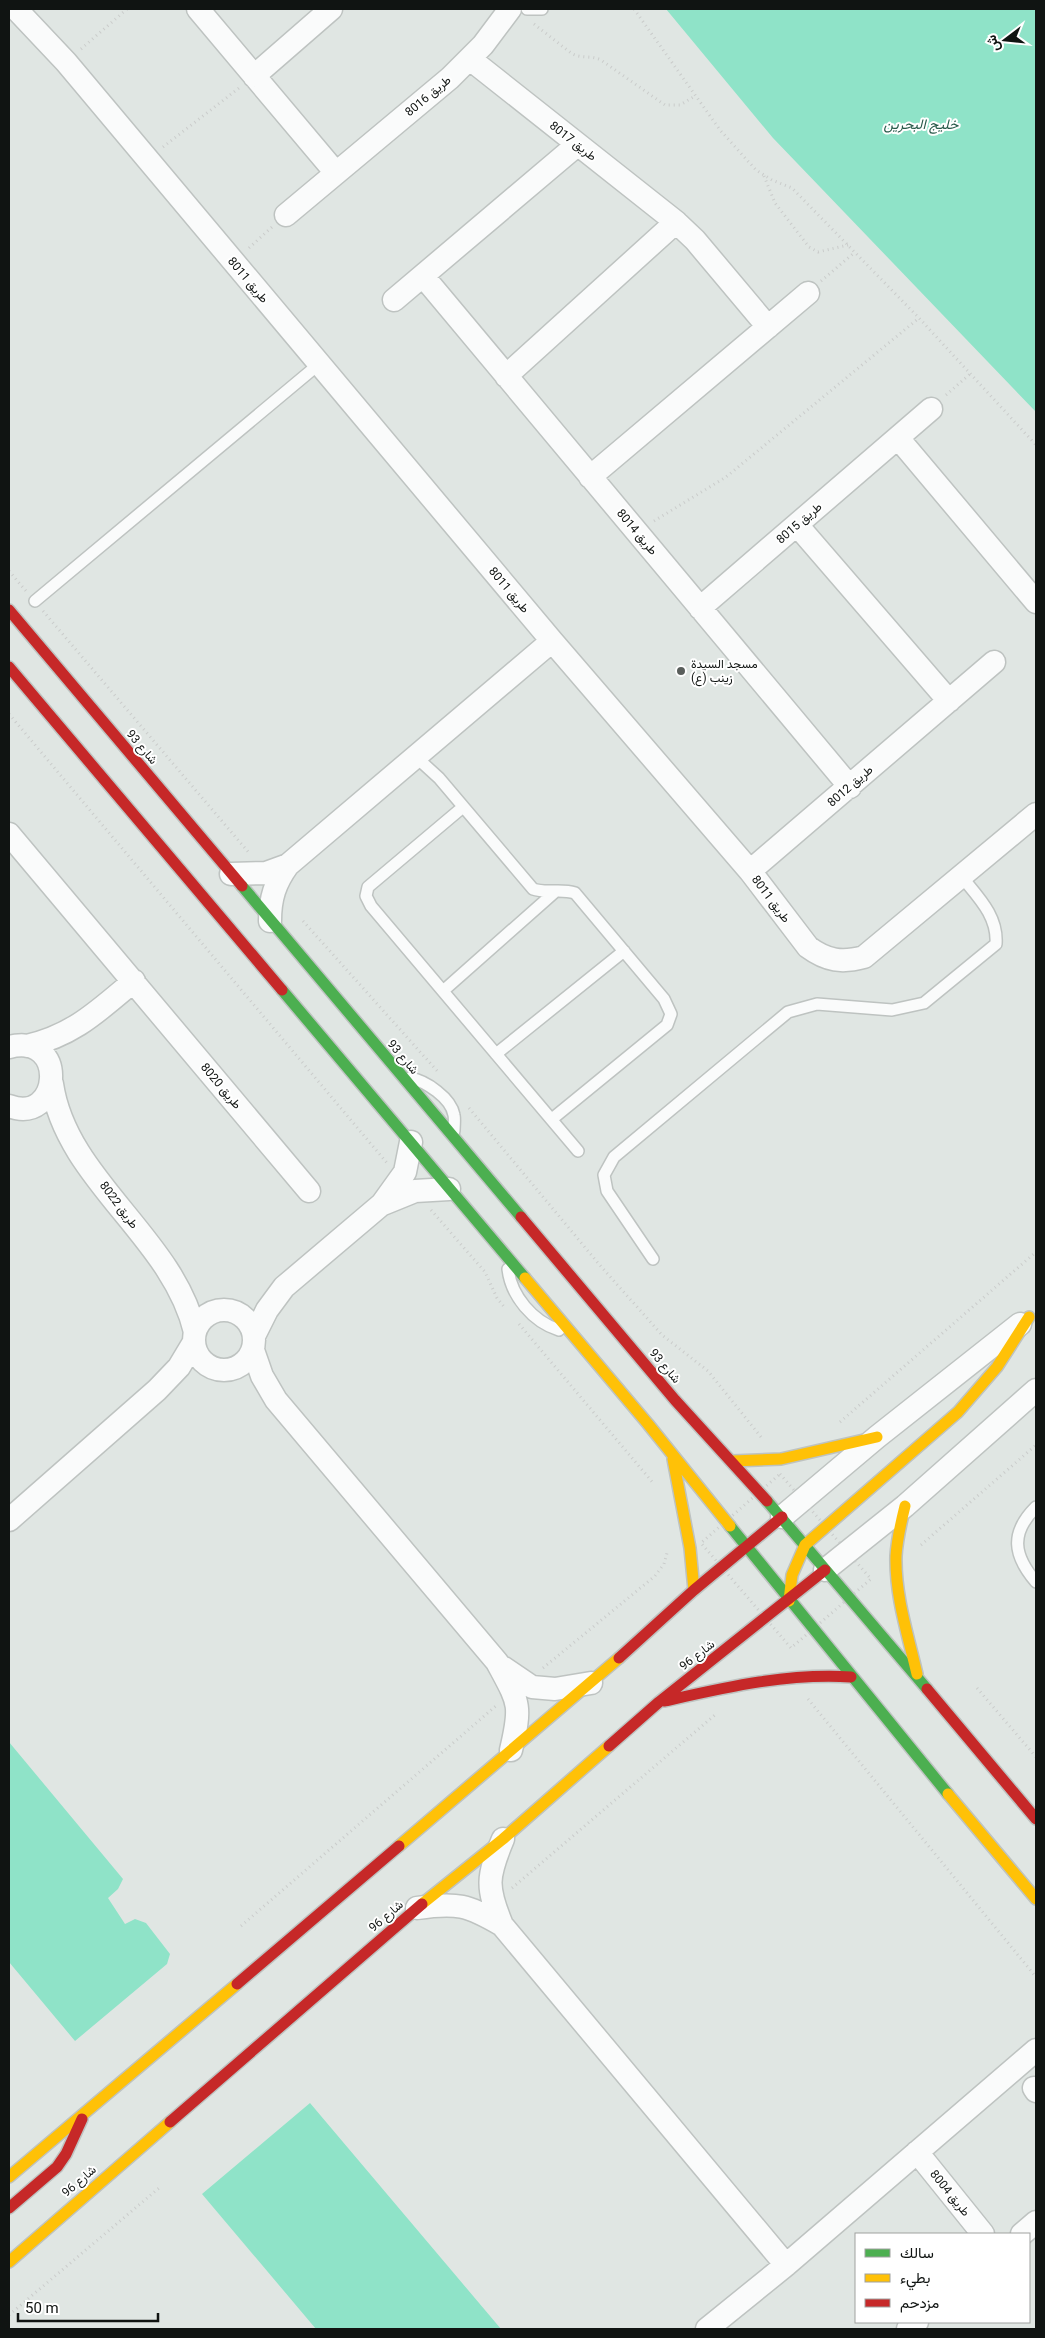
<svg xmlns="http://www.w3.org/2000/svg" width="1045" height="2338" font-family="Roboto,Vazirmatn,sans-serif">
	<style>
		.water { fill: #8fe3c8 }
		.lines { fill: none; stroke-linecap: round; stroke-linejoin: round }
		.lane-casing { stroke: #bec3c1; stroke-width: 14 }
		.street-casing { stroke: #bec3c1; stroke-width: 25 }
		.fast-casing { stroke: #bec3c1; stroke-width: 14 }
		.slow-casing { stroke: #bec3c1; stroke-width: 14 }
		.jam-casing { stroke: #bec3c1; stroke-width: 14 }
		.path { stroke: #cacccb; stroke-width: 3; stroke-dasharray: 1 4; stroke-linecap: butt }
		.lane { stroke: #fafbfb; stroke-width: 11 }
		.street { stroke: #fafbfb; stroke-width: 22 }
		.fast { stroke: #4caf50; stroke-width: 11 }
		.slow { stroke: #ffc107; stroke-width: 11 }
		.jam { stroke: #c62828; stroke-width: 11 }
		.poi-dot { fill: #595e5b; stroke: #fff; stroke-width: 2 }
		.labels { text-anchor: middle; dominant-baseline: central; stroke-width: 4; stroke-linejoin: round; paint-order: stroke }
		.street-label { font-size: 12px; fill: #101412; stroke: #fff }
		.poi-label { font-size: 12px; fill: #101412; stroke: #fff; text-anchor: start }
		.water-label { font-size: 14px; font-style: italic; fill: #275949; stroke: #fff }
	</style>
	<rect width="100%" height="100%" fill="#e0e6e3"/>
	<path class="water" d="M 666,9 L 1036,9 L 1036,412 L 773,138 Z
		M 9,1742 L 123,1879 L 118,1889 L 108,1898 L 125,1924 L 135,1919 L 146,1923 L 170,1954 L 167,1964 L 75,2041 L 9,1962 Z
		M 310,2103 L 501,2329 L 316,2329 L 202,2194 Z"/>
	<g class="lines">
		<g class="lane-casing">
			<path id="lane" d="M 527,9 L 542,9
				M 35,601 L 319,364
				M 416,757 L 439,778 L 533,889 C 547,894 560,888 575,893 L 664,999 L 671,1014 L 667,1025 L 552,1119
				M 463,807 L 368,887 L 366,896 L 371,906 L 578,1151
				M 443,991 L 556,891
				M 496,1054 L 624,951
				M 410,1078 C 426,1081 451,1098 454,1115 C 455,1120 454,1126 454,1131
				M 653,1259 L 607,1191 L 604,1175 L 614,1157 L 788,1012 L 817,1004 L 892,1010 L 924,1003 L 996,944 C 998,916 978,897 962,877
				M 508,1269 C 511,1296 533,1322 559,1330
				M 1036,1507 C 1010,1533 1013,1555 1036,1582"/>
		</g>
		<g class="street-casing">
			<path id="street" d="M 16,9 L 66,62 L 552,641 L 750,871 L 808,947 C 827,961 842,963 864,957 L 1036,814
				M 198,9 L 336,173
				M 470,59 L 676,222 L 695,240 L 768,327
				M 254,76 L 331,9
				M 286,215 L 450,78 L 483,45 L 510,9
				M 423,276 L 850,787
				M 394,300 L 577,145
				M 506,376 L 676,222
				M 898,438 L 1036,602
				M 590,477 L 808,293
				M 797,525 L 949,701
				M 700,608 L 931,409
				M 9,834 L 309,1191
				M 750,871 L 994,662
				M 231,874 L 266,873 L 288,865
				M 270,921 C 270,898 275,883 288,865 L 552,641
				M 27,1046 C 74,1035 98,1011 134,981
				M 9,1047 C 69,1032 61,1126 9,1106
				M 52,1084 C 66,1180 173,1237 195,1332
				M 383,1204 L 415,1191 L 449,1189
				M194 1340a30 30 0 1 1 60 0a30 30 0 1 1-60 0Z
				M 254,1336 L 267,1310 L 284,1287 L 382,1204 L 405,1172 L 411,1142
				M 253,1350 L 262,1376 L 276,1400 L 497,1662 C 519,1703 522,1704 511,1750
				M 782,1517 L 877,1437 L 1020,1324
				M 9,1520 L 157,1390 L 179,1367 L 194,1342
				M 825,1570 L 905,1506 L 1036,1390
				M 504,1668 L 532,1687 L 555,1689 L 591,1683
				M 503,1839 C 487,1877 486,1887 502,1925 L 786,2265
				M 417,1908 C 457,1902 468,1905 502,1925
				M 1034,2088 L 1036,2091
				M 917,2152 L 983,2234
				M 1022,2234 L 1036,2222
				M 707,2329 L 786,2265 L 1036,2050
				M 908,2329 L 917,2322"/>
		</g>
		<g class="fast-casing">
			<path id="fast" d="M 242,886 L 521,1217
				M 282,990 L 525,1278
				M 767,1501 L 927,1689
				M 730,1526 L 948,1794"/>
		</g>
		<g class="slow-casing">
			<path id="slow" d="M 525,1278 L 648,1424 L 730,1526
				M 673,1459 L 690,1548 L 694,1590
				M 733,1461 L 781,1459 L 877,1437
				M 905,1506 C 901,1522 897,1539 896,1556 C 895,1596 908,1635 917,1674
				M 789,1601 L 792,1575 L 805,1545 L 958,1412 L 997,1367 L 1029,1317
				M 948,1794 L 1036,1899
				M 399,1846 L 619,1658
				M 422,1904 L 503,1839 L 609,1746
				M 9,2177 L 237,1984
				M 9,2262 L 170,2122"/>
		</g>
		<g class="jam-casing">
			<path id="jam" d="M 9,610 L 242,886
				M 9,667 L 282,990
				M 521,1217 L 675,1400 L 767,1501
				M 619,1658 L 694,1590 L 782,1517
				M 927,1689 L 1036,1819
				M 665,1701 C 727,1687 787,1673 851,1677
				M 609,1746 L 659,1702 L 825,1570
				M 237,1984 L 399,1846
				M 170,2122 L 422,1904
				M 9,2208 L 57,2167 L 66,2154 L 82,2119"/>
		</g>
		<path class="path" d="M 634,9 L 720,130 L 756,170 L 772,180 L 792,188 L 919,318 L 1036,445
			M 534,24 L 571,53 C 580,59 591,55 601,60 L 665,105 L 680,105 L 695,96
			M 81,49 L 127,9
			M 163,147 L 239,88
			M 764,176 L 775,203 L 809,247 L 818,252 L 848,245
			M 249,248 L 272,227
			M 821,281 L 854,253
			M 946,395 L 970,374
			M 654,521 L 726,477 L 919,318
			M 9,571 L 26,591
			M 43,611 L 250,854
			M 9,714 L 387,1163
			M 303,921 L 439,1073
			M 469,1108 L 598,1263 L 662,1335 L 708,1371 L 761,1437
			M 431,1210 L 485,1272 L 497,1298 L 505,1308
			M 519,1324 L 654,1484
			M 840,1422 L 1036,1252
			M 780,1474 L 871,1579 L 791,1648 L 701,1543 Z
			M 921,1545 L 1036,1445
			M 543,1668 L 655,1576 L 664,1564 L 667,1553
			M 977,1688 L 1036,1757
			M 808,1699 L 1036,1977
			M 512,1888 L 716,1714
			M 241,1926 L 497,1705
			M 9,2315 L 159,2188"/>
		<use href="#lane" class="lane"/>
		<use href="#street" class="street"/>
		<use href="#fast" class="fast"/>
		<use href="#slow" class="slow"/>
		<use href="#jam" class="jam"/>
	</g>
	<circle class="poi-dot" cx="681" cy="671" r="5"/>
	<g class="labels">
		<g class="street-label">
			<text transform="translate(428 96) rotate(-40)">طريق 8016</text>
			<text transform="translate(573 141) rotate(38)">طريق 8017</text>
			<text transform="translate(248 280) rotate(50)">طريق 8011</text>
			<text transform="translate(799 523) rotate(-41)">طريق 8015</text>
			<text transform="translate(637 532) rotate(50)">طريق 8014</text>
			<text transform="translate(509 590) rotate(50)">طريق 8011</text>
			<text transform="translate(142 747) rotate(50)">شارع 93</text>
			<text transform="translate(850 786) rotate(-41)">طريق 8012</text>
			<text transform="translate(771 899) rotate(53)">طريق 8011</text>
			<text transform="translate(403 1057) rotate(50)">شارع 93</text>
			<text transform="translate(221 1086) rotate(50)">طريق 8020</text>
			<text transform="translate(119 1205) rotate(53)">طريق 8022</text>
			<text transform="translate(665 1366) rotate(50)">شارع 93</text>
			<text transform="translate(697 1655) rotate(-38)">شارع 96</text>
			<text transform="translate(386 1916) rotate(-41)">شارع 96</text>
			<text transform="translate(79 2181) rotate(-41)">شارع 96</text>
			<text transform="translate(950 2193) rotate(51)">طريق 8004</text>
		</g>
		<g class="poi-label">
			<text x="691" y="664">مسجد السيدة<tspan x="691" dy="14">زينب (ع)</tspan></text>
		</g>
		<g class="water-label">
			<text x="921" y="124">خليج البحرين</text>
		</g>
	</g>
	<rect width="1045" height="2338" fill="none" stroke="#101412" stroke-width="20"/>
	<rect x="855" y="2233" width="175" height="90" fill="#ffffff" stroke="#9fa1a0"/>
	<rect x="865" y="2249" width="25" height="8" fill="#4caf50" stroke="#9fa1a0"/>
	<text x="900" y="2258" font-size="15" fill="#101412">سالك</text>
	<rect x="865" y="2274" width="25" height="8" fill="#ffc107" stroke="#9fa1a0"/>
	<text x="900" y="2283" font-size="15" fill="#101412">بطيء</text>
	<rect x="865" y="2299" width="25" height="8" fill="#c62828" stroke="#9fa1a0"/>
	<text x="900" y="2308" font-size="15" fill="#101412">مزدحم</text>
	<g transform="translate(1005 40) rotate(254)" stroke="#ffffff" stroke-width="4" paint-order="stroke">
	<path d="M0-4L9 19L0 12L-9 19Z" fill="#101412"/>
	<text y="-8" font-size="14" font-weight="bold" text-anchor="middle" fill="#101412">ش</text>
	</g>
	<path d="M18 2313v8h140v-8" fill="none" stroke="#101412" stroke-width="2.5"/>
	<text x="25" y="2313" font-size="15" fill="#101412" stroke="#ffffff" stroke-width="4" paint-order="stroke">50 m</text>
</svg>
